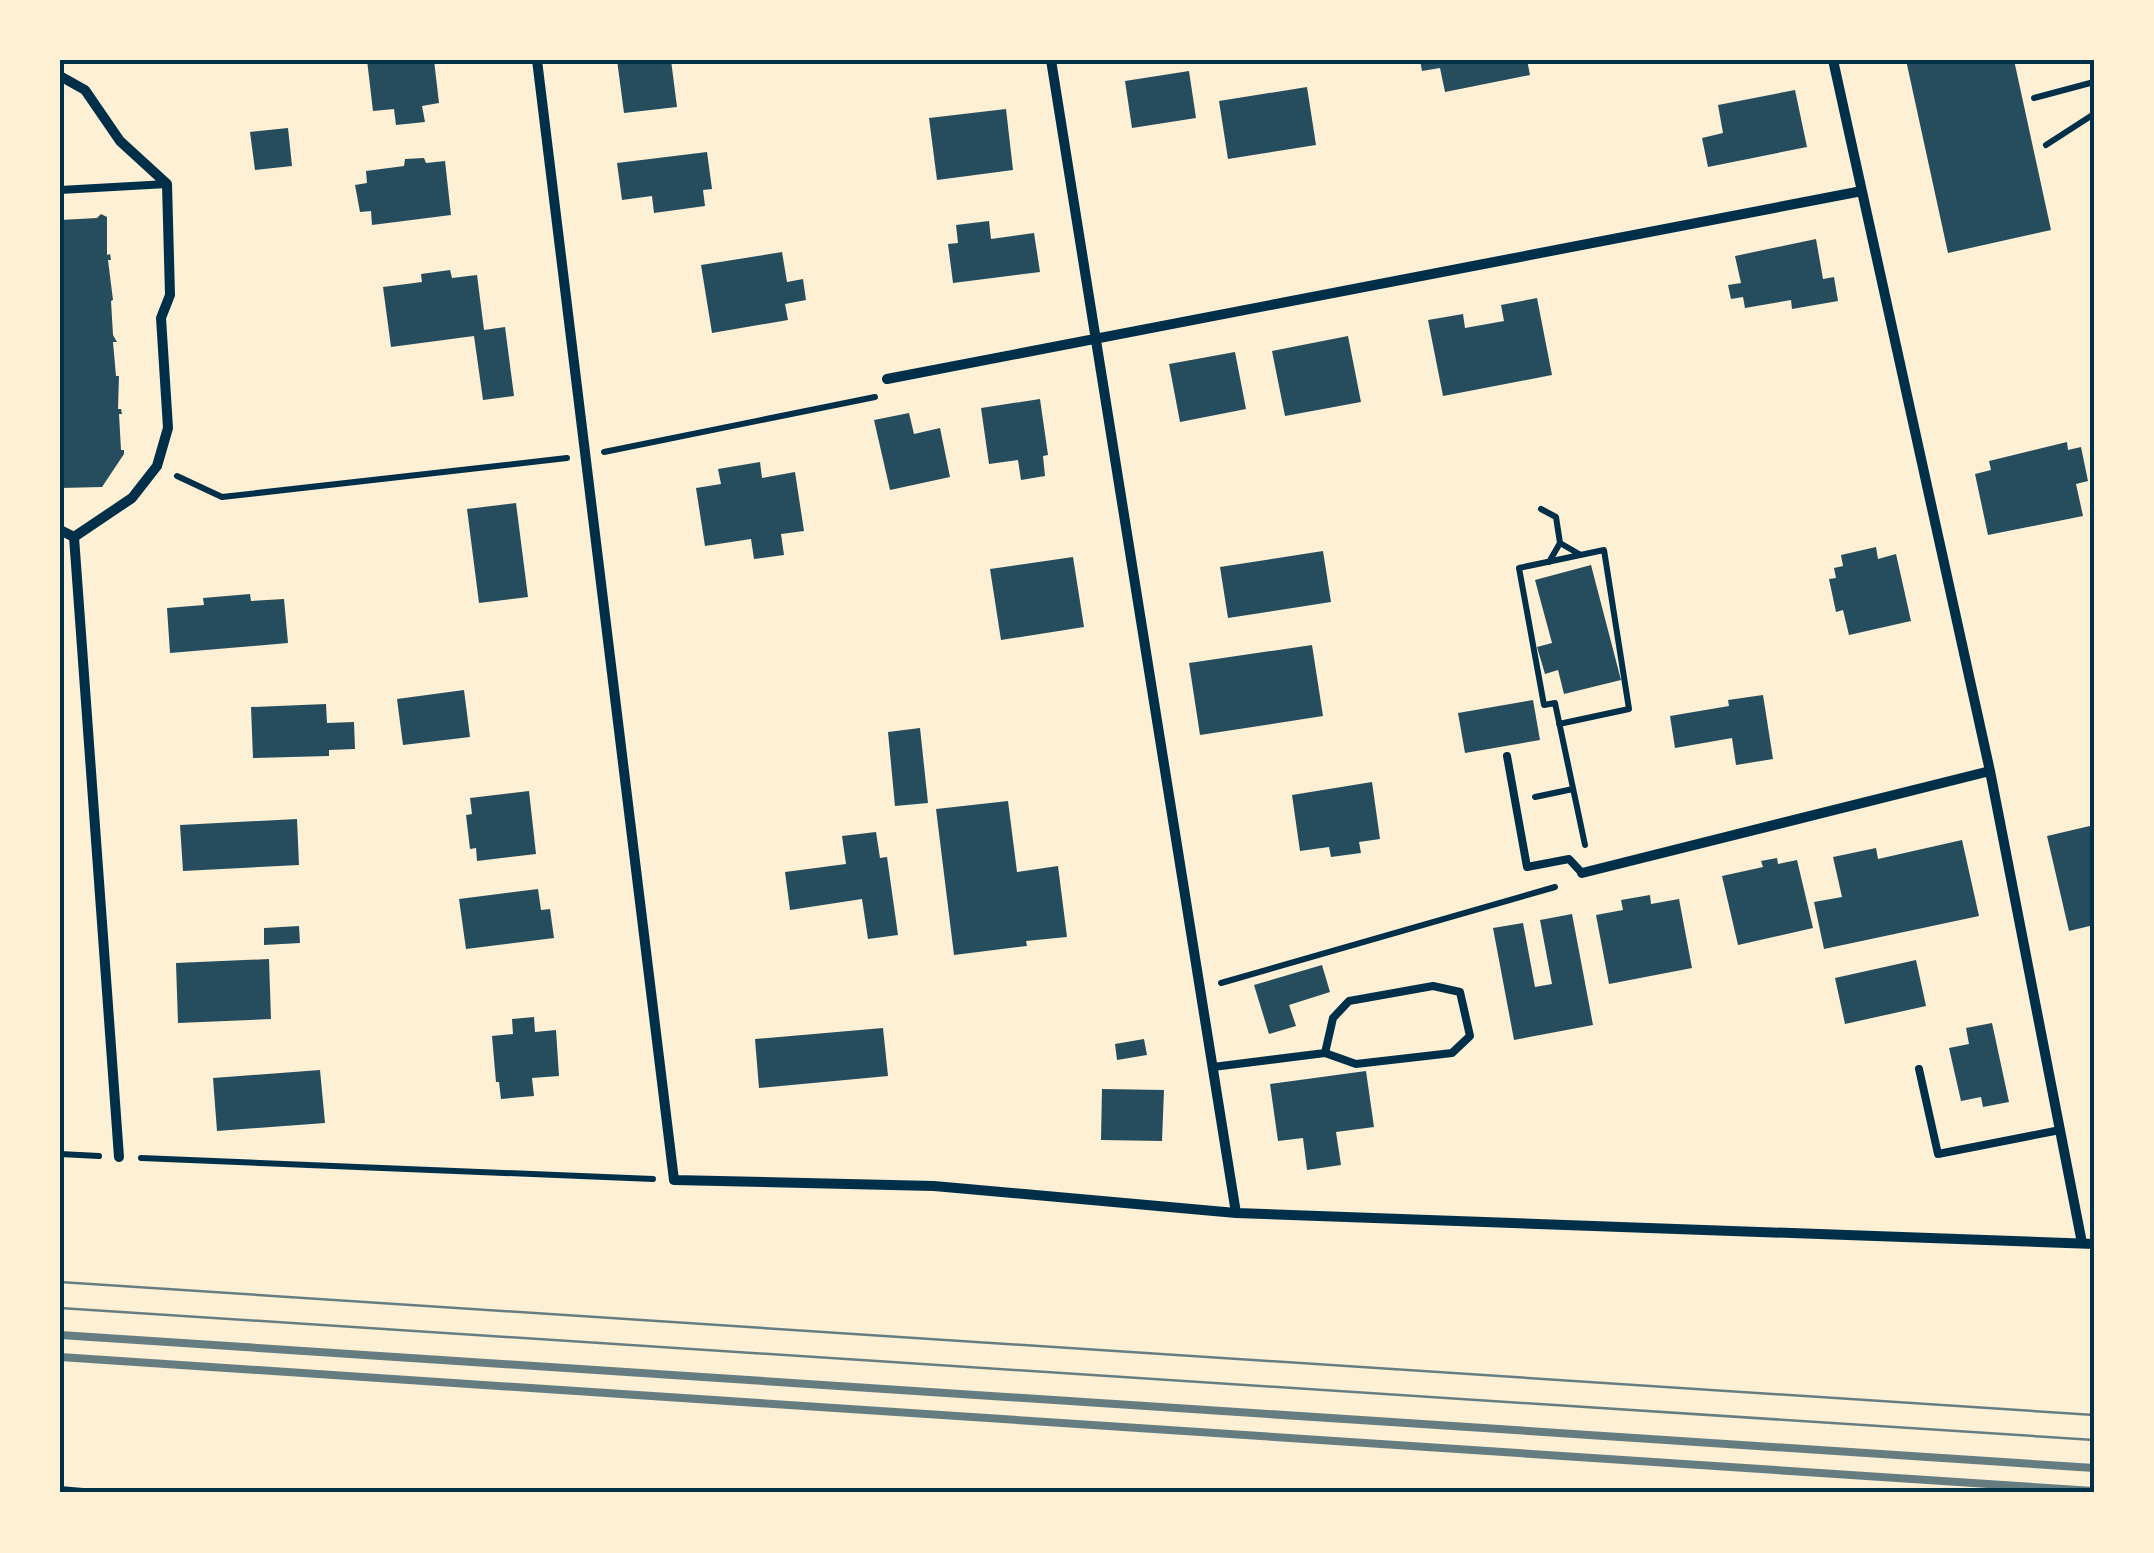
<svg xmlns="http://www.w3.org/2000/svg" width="2154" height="1553" font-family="Mulish,sans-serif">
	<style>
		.building { fill: #264d5e }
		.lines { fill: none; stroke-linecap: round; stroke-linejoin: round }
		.path { stroke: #003049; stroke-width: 6 }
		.service { stroke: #003049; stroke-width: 8 }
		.minor { stroke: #003049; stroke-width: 10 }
		.tram { stroke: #657d81; stroke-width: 2.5 }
		.rail { stroke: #657d81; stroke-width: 8 }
		.neatline { fill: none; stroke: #003049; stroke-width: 4 }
	</style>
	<rect width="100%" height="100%" fill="#fdf0d5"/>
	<path class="building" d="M 367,60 L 434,60 L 439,103 L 422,106 L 425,122 L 396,125 L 394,109 L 373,111 Z
		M 617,60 L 671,60 L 677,107 L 624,113 Z
		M 1420,60 L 1527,60 L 1530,75 L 1445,92 L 1440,68 L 1422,71 Z
		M 1906,60 L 2014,60 L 2051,230 L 1948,253 Z
		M 1189,71 L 1196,118 L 1132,128 L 1125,81 Z
		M 1307,87 L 1316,145 L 1228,159 L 1219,101 Z
		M 1795,90 L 1807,147 L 1708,167 L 1702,138 L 1723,133 L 1718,105 Z
		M 1006,109 L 1013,170 L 937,180 L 929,118 Z
		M 288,128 L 292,166 L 255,170 L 250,132 Z
		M 707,152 L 712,189 L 703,190 L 705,206 L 654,213 L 652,196 L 622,200 L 617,163 Z
		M 424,158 L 426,163 L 445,161 L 451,215 L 372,225 L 371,211 L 360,212 L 355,185 L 367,183 L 366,171 L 404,166 L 405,159 Z
		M 101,214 L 107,217 L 107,255 L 110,254 L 111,260 L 108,260 L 113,300 L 111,301 L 113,335 L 117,342 L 113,342 L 116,376 L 119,376 L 118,409 L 121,409 L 122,414 L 119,414 L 121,450 L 124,450 L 124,454 L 102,487 L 60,488 L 60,220 L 97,218 Z
		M 989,221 L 991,239 L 1034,233 L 1040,272 L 953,283 L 948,244 L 958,243 L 956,225 Z
		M 1816,239 L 1823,279 L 1834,277 L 1838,301 L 1792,309 L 1791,300 L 1745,308 L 1743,297 L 1731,299 L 1728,285 L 1741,283 L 1735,256 Z
		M 782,252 L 787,282 L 803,279 L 806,300 L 785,304 L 788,320 L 712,333 L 701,265 Z
		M 450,270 L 452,278 L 477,275 L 484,330 L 505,327 L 514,396 L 483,400 L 474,336 L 391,347 L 383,287 L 422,282 L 421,274 Z
		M 1537,298 L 1552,375 L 1443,396 L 1428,320 L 1463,314 L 1465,328 L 1504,321 L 1501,305 Z
		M 1348,336 L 1361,402 L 1285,416 L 1272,351 Z
		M 1235,352 L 1246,409 L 1180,422 L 1169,364 Z
		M 1040,399 L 1048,455 L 1043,456 L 1045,476 L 1021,480 L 1018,460 L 989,464 L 981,408 Z
		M 909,413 L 914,434 L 940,428 L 950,477 L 890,490 L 874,420 Z
		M 2067,442 L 2068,450 L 2081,447 L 2088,481 L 2076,484 L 2083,516 L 1988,535 L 1975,474 L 1991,470 L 1989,461 Z
		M 760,462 L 762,478 L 795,472 L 804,531 L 781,534 L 784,555 L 754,559 L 751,539 L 705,546 L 696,488 L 721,484 L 718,469 Z
		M 516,503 L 528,597 L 479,603 L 467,509 Z
		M 1876,547 L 1878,559 L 1896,554 L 1911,621 L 1849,635 L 1843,610 L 1836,612 L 1829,579 L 1836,578 L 1834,568 L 1843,566 L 1841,555 Z
		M 1323,551 L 1331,602 L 1228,618 L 1220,567 Z
		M 1073,557 L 1084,627 L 1001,640 L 990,569 Z
		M 1591,565 L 1621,680 L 1564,694 L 1558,670 L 1545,674 L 1537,647 L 1552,643 L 1535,580 Z
		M 250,594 L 251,601 L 284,599 L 288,643 L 170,653 L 167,608 L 204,605 L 203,598 Z
		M 1312,645 L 1323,716 L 1200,735 L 1189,663 Z
		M 464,690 L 470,737 L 403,745 L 397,699 Z
		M 1763,695 L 1773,759 L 1736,765 L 1732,738 L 1675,748 L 1670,716 L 1729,706 L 1728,700 Z
		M 1533,700 L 1540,740 L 1465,753 L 1458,713 Z
		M 326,704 L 327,723 L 354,722 L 355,749 L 329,750 L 329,756 L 253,758 L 251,707 Z
		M 920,728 L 928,803 L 895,806 L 888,732 Z
		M 1372,782 L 1380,839 L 1359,842 L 1361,853 L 1331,857 L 1329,847 L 1300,851 L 1292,795 Z
		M 529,791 L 536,854 L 477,861 L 476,848 L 470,849 L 466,815 L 472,814 L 470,798 Z
		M 1008,801 L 1017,872 L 1058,866 L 1067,937 L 1026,941 L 1027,946 L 954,955 L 936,809 Z
		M 297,819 L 299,865 L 183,871 L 180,825 Z
		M 2094,825 L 2094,925 L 2069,931 L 2047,836 Z
		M 876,832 L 880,858 L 887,857 L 898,935 L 868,939 L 862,899 L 790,910 L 785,872 L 846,864 L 842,836 Z
		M 1962,840 L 1979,916 L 1824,949 L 1814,902 L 1842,897 L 1833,857 L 1876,848 L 1878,859 Z
		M 1777,858 L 1778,864 L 1797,860 L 1813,928 L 1738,945 L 1722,876 L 1763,867 L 1761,861 Z
		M 538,889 L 541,910 L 550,909 L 554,938 L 466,949 L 459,899 Z
		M 1650,895 L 1651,904 L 1679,899 L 1692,968 L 1609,984 L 1596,915 L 1623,910 L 1621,900 Z
		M 1572,914 L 1593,1025 L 1514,1040 L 1493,928 L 1523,923 L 1535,987 L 1552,984 L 1540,920 Z
		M 299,926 L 300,943 L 264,945 L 264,928 Z
		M 269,959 L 271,1019 L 178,1023 L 176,963 Z
		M 1916,960 L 1926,1006 L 1845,1024 L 1835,978 Z
		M 1322,965 L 1330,992 L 1289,1005 L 1296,1026 L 1269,1034 L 1254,985 Z
		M 534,1017 L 535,1032 L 556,1030 L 559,1076 L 532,1078 L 534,1096 L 501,1099 L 499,1082 L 496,1082 L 492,1036 L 513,1034 L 512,1019 Z
		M 1992,1023 L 2009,1102 L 1983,1107 L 1981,1097 L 1961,1101 L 1949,1048 L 1969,1044 L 1966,1028 Z
		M 883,1028 L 888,1076 L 759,1088 L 755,1039 Z
		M 1144,1039 L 1147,1055 L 1117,1060 L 1115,1044 Z
		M 320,1070 L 325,1123 L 217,1131 L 213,1078 Z
		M 1366,1071 L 1374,1127 L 1336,1132 L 1341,1165 L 1307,1170 L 1303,1138 L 1278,1141 L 1270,1084 Z
		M 1102,1089 L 1164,1090 L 1162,1141 L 1101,1140 Z"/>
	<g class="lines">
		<path class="path" d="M 2034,98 L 2094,82
			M 2046,145 L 2094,114
			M 604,452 L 875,397
			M 177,476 L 222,497 L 567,458
			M 1541,509 L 1556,517 L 1560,543 L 1579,554
			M 1549,562 L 1560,543
			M 1559,724 L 1629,709 L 1604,550 L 1519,568 L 1544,705 L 1555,703 L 1585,845
			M 1535,797 L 1573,789
			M 1221,983 L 1555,887
			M 60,1154 L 99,1156
			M 141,1158 L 653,1179"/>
		<path class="service" d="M 60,190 L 167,184
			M 1507,756 L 1527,867 L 1569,859 L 1582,873
			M 1213,1067 L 1325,1053 L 1356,1064 L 1452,1053 L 1470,1036 L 1460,992 L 1433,986 L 1349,1001 L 1333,1018 L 1325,1053
			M 1919,1069 L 1938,1154 L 2060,1130
			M 60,1490 L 94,1493"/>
		<path class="minor" d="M 537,60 L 674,1180 L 934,1186 L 1236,1213 L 2094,1244
			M 1051,60 L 1236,1213
			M 1833,60 L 1990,771 L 2082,1243
			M 60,76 L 85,90 L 120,141 L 167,184 L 170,295 L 161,318 L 168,428 L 157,466 L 132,498 L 74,537 L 60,530
			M 887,379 L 1862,191
			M 74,537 L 119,1157
			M 1582,873 L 1990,771"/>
		<path class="tram" d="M 60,1282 L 2094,1415
			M 60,1308 L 2094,1440"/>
		<path class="rail" d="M 60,1335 L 2094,1468
			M 60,1357 L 2094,1491"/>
	</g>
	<rect width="2154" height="1553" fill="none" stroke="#fdf0d5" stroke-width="125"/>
	<rect x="62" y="62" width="2030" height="1428" class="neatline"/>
</svg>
